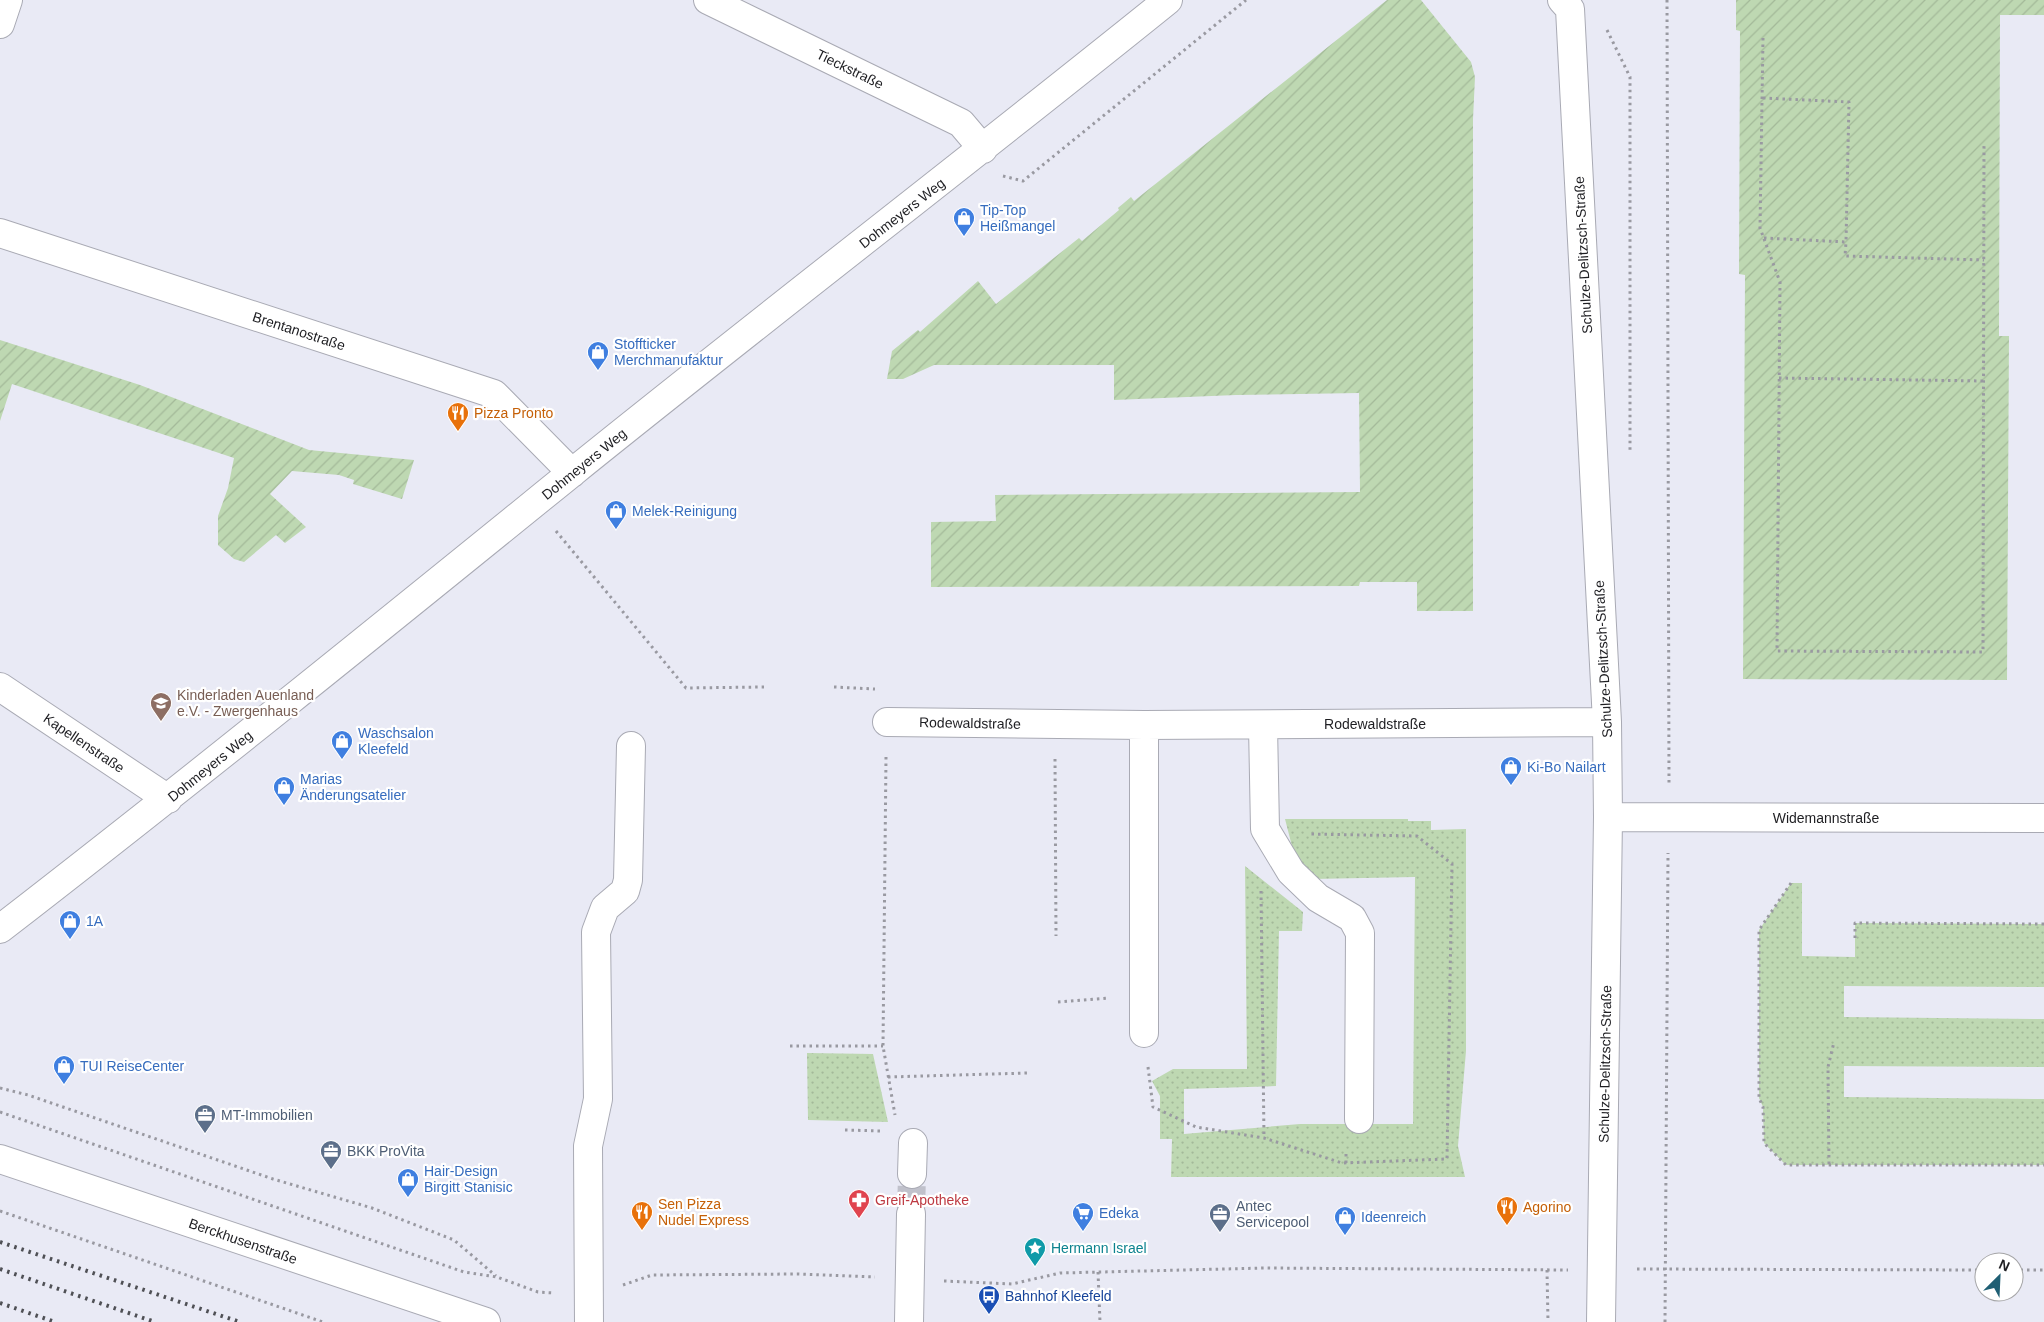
<svg xmlns="http://www.w3.org/2000/svg" width="2044" height="1322" font-family="Arial,sans-serif">
	<style>
		.grass { fill: url(#grass-dots) }
		.garden { fill: url(#garden-furrows) }
		.lines { fill: none; stroke-linecap: round; stroke-linejoin: round }
		.minor-tunnel { stroke: #c0c1cb; stroke-width: 28; stroke-dasharray: 28 14; stroke-linecap: butt }
		.minor-casing { stroke: #a9aab4; stroke-width: 30 }
		.path { stroke: #9999a1; stroke-width: 3; stroke-dasharray: 2.5 4; stroke-linecap: butt }
		.minor { stroke: #fff; stroke-width: 28 }
		.rail { stroke: #4f5055; stroke-width: 4; stroke-dasharray: 2.5 5; stroke-linecap: butt }
		.labels { text-anchor: middle; dominant-baseline: central; stroke-width: 4.5; stroke-linejoin: round; paint-order: stroke }
		.street-label { font-size: 14px; fill: #1e1e22; stroke: #fff }
		.shop-label { font-size: 14px; fill: #366cbe; stroke: #fff; text-anchor: start }
		.food-label { font-size: 14px; fill: #c56008; stroke: #fff; text-anchor: start }
		.education-label { font-size: 14px; fill: #785e54; stroke: #fff; text-anchor: start }
		.service-label { font-size: 14px; fill: #4e5e75; stroke: #fff; text-anchor: start }
		.health-label { font-size: 14px; fill: #be3a42; stroke: #fff; text-anchor: start }
		.culture-label { font-size: 14px; fill: #0d838f; stroke: #fff; text-anchor: start }
		.transit-label { font-size: 14px; fill: #164399; stroke: #fff; text-anchor: start }
	</style>
	<defs>
		<pattern id="grass-dots" width="8" height="8" patternUnits="userSpaceOnUse" patternTransform="scale(1.25)"><rect width="8" height="8" fill="#bed8b2"/><path d="M2 2h.1M6 6h.1" fill="none" stroke="#a3b999" stroke-width="1.8" stroke-linecap="round"/></pattern>
		<pattern id="garden-furrows" width="10" height="10" patternUnits="userSpaceOnUse" patternTransform="scale(1.25)"><rect width="10" height="10" fill="#bed8b2"/><path d="M-1 1l2-2M0 10L10 0M9 11l2-2" fill="none" stroke="#a3b999"/></pattern>
	</defs>
	<rect width="100%" height="100%" fill="#e9eaf5"/>
	<path class="grass" d="M 1285,819 L 1408,819 L 1408,821 L 1431,821 L 1431,830 L 1466,829 L 1466,1051 L 1458,1146 L 1465,1177 L 1171,1177 L 1172,1139 L 1160,1139 L 1160,1096 L 1152,1081 L 1173,1069 L 1247,1069 L 1245,866 L 1303,912 L 1302,931 L 1279,931 L 1276,1086 L 1184,1089 L 1184,1134 L 1300,1124 L 1413,1124 L 1415,877 L 1313,879 L 1294,854 Z
		M 1791,883 L 1802,883 L 1802,956 L 1855,957 L 1855,923 L 2044,924 L 2044,987 L 1844,986 L 1844,1017 L 2044,1019 L 2044,1067 L 1844,1066 L 1844,1097 L 2044,1099 L 2044,1165 L 1786,1165 L 1764,1143 L 1763,1107 L 1759,1098 L 1759,930 Z
		M 807,1053 L 873,1054 L 888,1122 L 808,1120 Z"/>
	<path class="garden" d="M 1387,0 L 1421,0 L 1471,62 L 1475,77 L 1473,119 L 1473,611 L 1417,611 L 1417,582 L 1360,582 L 1359,586 L 931,587 L 931,522 L 996,521 L 995,495 L 1360,492 L 1359,393 L 1236,395 L 1114,400 L 1114,365 L 934,365 L 903,379 L 887,379 L 892,351 L 918,330 L 920,332 L 978,281 L 996,304 L 1079,238 L 1082,241 L 1119,210 L 1118,208 L 1131,197 L 1134,201 Z
		M 1736,0 L 2044,0 L 2044,15 L 2000,15 L 1999,336 L 2009,336 L 2007,680 L 1743,679 L 1745,275 L 1739,274 L 1740,31 L 1736,30 Z
		M 0,340 L 140,385 L 309,450 L 414,460 L 402,499 L 353,484 L 354,480 L 339,475 L 292,471 L 270,494 L 306,527 L 285,543 L 276,535 L 244,562 L 234,559 L 218,545 L 218,516 L 228,488 L 234,458 L 12,384 L 0,421 Z"/>
	<g class="lines">
		<path class="minor-tunnel" d="M 911,1214 L 912,1174"/>
		<g class="minor-casing">
			<path id="minor" d="M 708,0 L 961,123 L 983,149
				M 1562,0 L 1570,9 L 1607,722 L 1608,817 L 1601,1322
				M 0,24 L 8,0
				M 0,233 L 494,394 L 572,473
				M 0,687 L 168,799
				M 887,722 L 1144,725 L 1607,722
				M 1144,725 L 1144,1033
				M 1263,725 L 1265,829 L 1291,872 L 1318,898 L 1352,918 L 1360,933 L 1359,1119
				M 1608,817 L 2044,818
				M 0,929 C 194,779 384,625 574,471 C 771,312 971,159 1168,0
				M 0,1159 L 486,1322
				M 912,1174 L 913,1143
				M 589,1322 L 588,1146 L 598,1099 L 596,932 L 605,908 L 625,891 L 628,880 L 631,746
				M 909,1322 L 911,1214"/>
		</g>
		<path class="path" d="M 1667,0 L 1669,784
			M 1607,30 L 1630,77 L 1630,451
			M 1763,38 L 1760,228 L 1780,282 L 1777,651 L 1983,652 L 1984,144
			M 1763,98 L 1849,102 L 1846,242
			M 1003,176 L 1023,181 L 1246,0
			M 1764,238 L 1846,242 L 1845,256 L 1984,260
			M 1779,378 L 1984,381
			M 556,531 L 686,688 L 764,687
			M 834,687 L 875,689
			M 886,757 L 883,1046 L 895,1115
			M 1055,759 L 1056,936
			M 1791,883 L 1759,930 L 1759,1098 L 1763,1107 L 1764,1143 L 1786,1165 L 2044,1165
			M 1261,891 L 1264,1138
			M 1855,938 L 1855,923 L 2044,924
			M 1058,1002 L 1109,998
			M 790,1046 L 883,1046
			M 1148,1067 L 1153,1107 L 1196,1127 L 1264,1138 L 1342,1163 L 1447,1159 L 1452,864 L 1417,836 L 1309,834
			M 888,1077 L 1027,1073
			M 0,1088 L 28,1095 L 273,1179 L 372,1208 L 454,1240 L 496,1276
			M 0,1112 L 464,1272 L 497,1277 L 538,1292 L 554,1293
			M 845,1130 L 882,1131
			M 1346,1163 L 1346,1150
			M 1829,1164 L 1828,1067 L 1834,1042
			M 0,1211 L 323,1322
			M 1637,1269 L 1984,1270
			M 1547,1270 L 1548,1322
			M 2014,1270 L 2044,1270
			M 1098,1272 L 1100,1322
			M 944,1281 L 1012,1284 L 1060,1273 L 1265,1268 L 1568,1270
			M 623,1285 L 652,1275 L 797,1274 L 875,1277
			M 1665,1322 L 1668,853"/>
		<use href="#minor" class="minor"/>
		<path class="rail" d="M 0,1242 L 240,1322
			M 0,1269 L 155,1322
			M 0,1303 L 55,1322"/>
	</g>
	<defs>
		<g id="shop-pin" transform="scale(1.125)"><path d="M0 17L-7.5 6A9.5 9.5 0 1 1 7.5 6Z" fill="#3f7fe0" stroke="#fff"/><path d="M-5-2.5h2.3a2.7 3.5 0 0 1 5.4 0H5L5.5 6h-11ZM-1.5-2.5h3a1.5 2.3 0 0 0-3 0Z" fill="#fff"/></g>
		<g id="restaurant-pin" transform="scale(1.125)"><path d="M0 17L-7.5 6A9.5 9.5 0 1 1 7.5 6Z" fill="#e8710a" stroke="#fff"/><path d="M-5-6h1v4h1v-4h1v4h1v-4h1v5L-1.5 .5V6h-2V.5L-5-1ZM5-6V6H3V1.5H1.5Q1.5-4 5-6Z" fill="#fff"/></g>
		<g id="school-pin" transform="scale(1.125)"><path d="M0 17L-7.5 6A9.5 9.5 0 1 1 7.5 6Z" fill="#8d6e63" stroke="#fff"/><path d="M0-5L7-2L0 1L-7-2ZM-4 1L0 2.5L4 1V4Q0 6-4 4Z" fill="#fff"/></g>
		<g id="office-pin" transform="scale(1.125)"><path d="M0 17L-7.5 6A9.5 9.5 0 1 1 7.5 6Z" fill="#5c6f8a" stroke="#fff"/><path d="M-6-3h4V-5.5h4V-3h4V5H-6ZM-1-4.5V-3h2v-1.5ZM-6 0V1H6V0Z" fill="#fff"/></g>
		<g id="pharmacy-pin" transform="scale(1.125)"><path d="M0 17L-7.5 6A9.5 9.5 0 1 1 7.5 6Z" fill="#e0444e" stroke="#fff"/><path d="M-2-6h4v4h4v4h-4v4h-4v-4h-4v-4h4Z" fill="#fff"/></g>
		<g id="supermarket-pin" transform="scale(1.125)"><path d="M0 17L-7.5 6A9.5 9.5 0 1 1 7.5 6Z" fill="#3f7fe0" stroke="#fff"/><path d="M-6-5.5h2.5l.6 2H6L4.5 2H-2.5L-4.4-4H-6ZM-1.5 3.2a1.3 1.3 0 1 0 .1 0ZM3 3.2a1.3 1.3 0 1 0 .1 0Z" fill="#fff"/></g>
		<g id="sight-pin" transform="scale(1.125)"><path d="M0 17L-7.5 6A9.5 9.5 0 1 1 7.5 6Z" fill="#0f9aa8" stroke="#fff"/><path d="M0-6L1.8-2.2L6-1.7L2.9 1.2L3.7 5.4L0 3.3L-3.7 5.4L-2.9 1.2L-6-1.7L-1.8-2.2Z" fill="#fff"/></g>
		<g id="bus-pin" transform="scale(1.125)"><path d="M0 17L-7.5 6A9.5 9.5 0 1 1 7.5 6Z" fill="#1a4fb4" stroke="#fff"/><path d="M-5-6H5V4H4V6H2V4H-2V6H-4V4H-5ZM-3.5-4V0h7V-4ZM-3.5 1.2v1.5H-2V1.2ZM2 1.2v1.5H3.5V1.2Z" fill="#fff"/></g>
	</defs>
	<g fill-rule="evenodd">
		<use href="#shop-pin" x="964" y="218"/>
		<use href="#shop-pin" x="598" y="352"/>
		<use href="#restaurant-pin" x="458" y="413"/>
		<use href="#shop-pin" x="616" y="511"/>
		<use href="#school-pin" x="161" y="703"/>
		<use href="#shop-pin" x="342" y="741"/>
		<use href="#shop-pin" x="1511" y="767"/>
		<use href="#shop-pin" x="284" y="787"/>
		<use href="#shop-pin" x="70" y="921"/>
		<use href="#shop-pin" x="64" y="1066"/>
		<use href="#office-pin" x="205" y="1115"/>
		<use href="#office-pin" x="331" y="1151"/>
		<use href="#shop-pin" x="408" y="1179"/>
		<use href="#pharmacy-pin" x="859" y="1200"/>
		<use href="#restaurant-pin" x="1507" y="1207"/>
		<use href="#restaurant-pin" x="642" y="1212"/>
		<use href="#supermarket-pin" x="1083" y="1213"/>
		<use href="#office-pin" x="1220" y="1214"/>
		<use href="#shop-pin" x="1345" y="1217"/>
		<use href="#sight-pin" x="1035" y="1248"/>
		<use href="#bus-pin" x="989" y="1296"/>
	</g>
	<g class="labels">
		<g class="street-label">
			<text transform="translate(850 69) rotate(26)">Tieckstraße</text>
			<text transform="translate(902 213) rotate(-38)">Dohmeyers Weg</text>
			<text transform="translate(1583 255) rotate(-93)">Schulze-Delitzsch-Straße</text>
			<text transform="translate(299 331) rotate(18)">Brentanostraße</text>
			<text transform="translate(584 464) rotate(-39)">Dohmeyers Weg</text>
			<text transform="translate(1603 659) rotate(-93)">Schulze-Delitzsch-Straße</text>
			<text transform="translate(970 723) rotate(1)">Rodewaldstraße</text>
			<text x="1375" y="724">Rodewaldstraße</text>
			<text transform="translate(84 743) rotate(34)">Kapellenstraße</text>
			<text transform="translate(210 766) rotate(-39)">Dohmeyers Weg</text>
			<text x="1826" y="818">Widemannstraße</text>
			<text transform="translate(1605 1064) rotate(-89)">Schulze-Delitzsch-Straße</text>
			<text transform="translate(243 1241) rotate(19)">Berckhusenstraße</text>
		</g>
		<g class="shop-label">
			<text x="980" y="210">Tip-Top<tspan x="980" dy="16">Heißmangel</tspan></text>
			<text x="614" y="344">Stoffticker<tspan x="614" dy="16">Merchmanufaktur</tspan></text>
			<text x="632" y="511">Melek-Reinigung</text>
			<text x="358" y="733">Waschsalon<tspan x="358" dy="16">Kleefeld</tspan></text>
			<text x="1527" y="767">Ki-Bo Nailart</text>
			<text x="300" y="779">Marias<tspan x="300" dy="16">Änderungsatelier</tspan></text>
			<text x="86" y="921">1A</text>
			<text x="80" y="1066">TUI ReiseCenter</text>
			<text x="424" y="1171">Hair-Design<tspan x="424" dy="16">Birgitt Stanisic</tspan></text>
			<text x="1099" y="1213">Edeka</text>
			<text x="1361" y="1217">Ideenreich</text>
		</g>
		<g class="food-label">
			<text x="474" y="413">Pizza Pronto</text>
			<text x="658" y="1204">Sen Pizza<tspan x="658" dy="16">Nudel Express</tspan></text>
			<text x="1523" y="1207">Agorino</text>
		</g>
		<g class="education-label">
			<text x="177" y="695">Kinderladen Auenland<tspan x="177" dy="16">e.V. - Zwergenhaus</tspan></text>
		</g>
		<g class="service-label">
			<text x="221" y="1115">MT-Immobilien</text>
			<text x="347" y="1151">BKK ProVita</text>
			<text x="1236" y="1206">Antec<tspan x="1236" dy="16">Servicepool</tspan></text>
		</g>
		<g class="health-label">
			<text x="875" y="1200">Greif-Apotheke</text>
		</g>
		<g class="culture-label">
			<text x="1051" y="1248">Hermann Israel</text>
		</g>
		<g class="transit-label">
			<text x="1005" y="1296">Bahnhof Kleefeld</text>
		</g>
	</g>
	<g transform="translate(1999 1277) rotate(24)"><circle r="24" fill="#ffffff" stroke="#a5a5a7"/>
	<path d="M0-4L9 19L0 12L-9 19Z" fill="#1f5f74"/>
	<text y="-8" font-size="14" font-weight="bold" text-anchor="middle" fill="#1e1e22">N</text>
	</g>
</svg>
